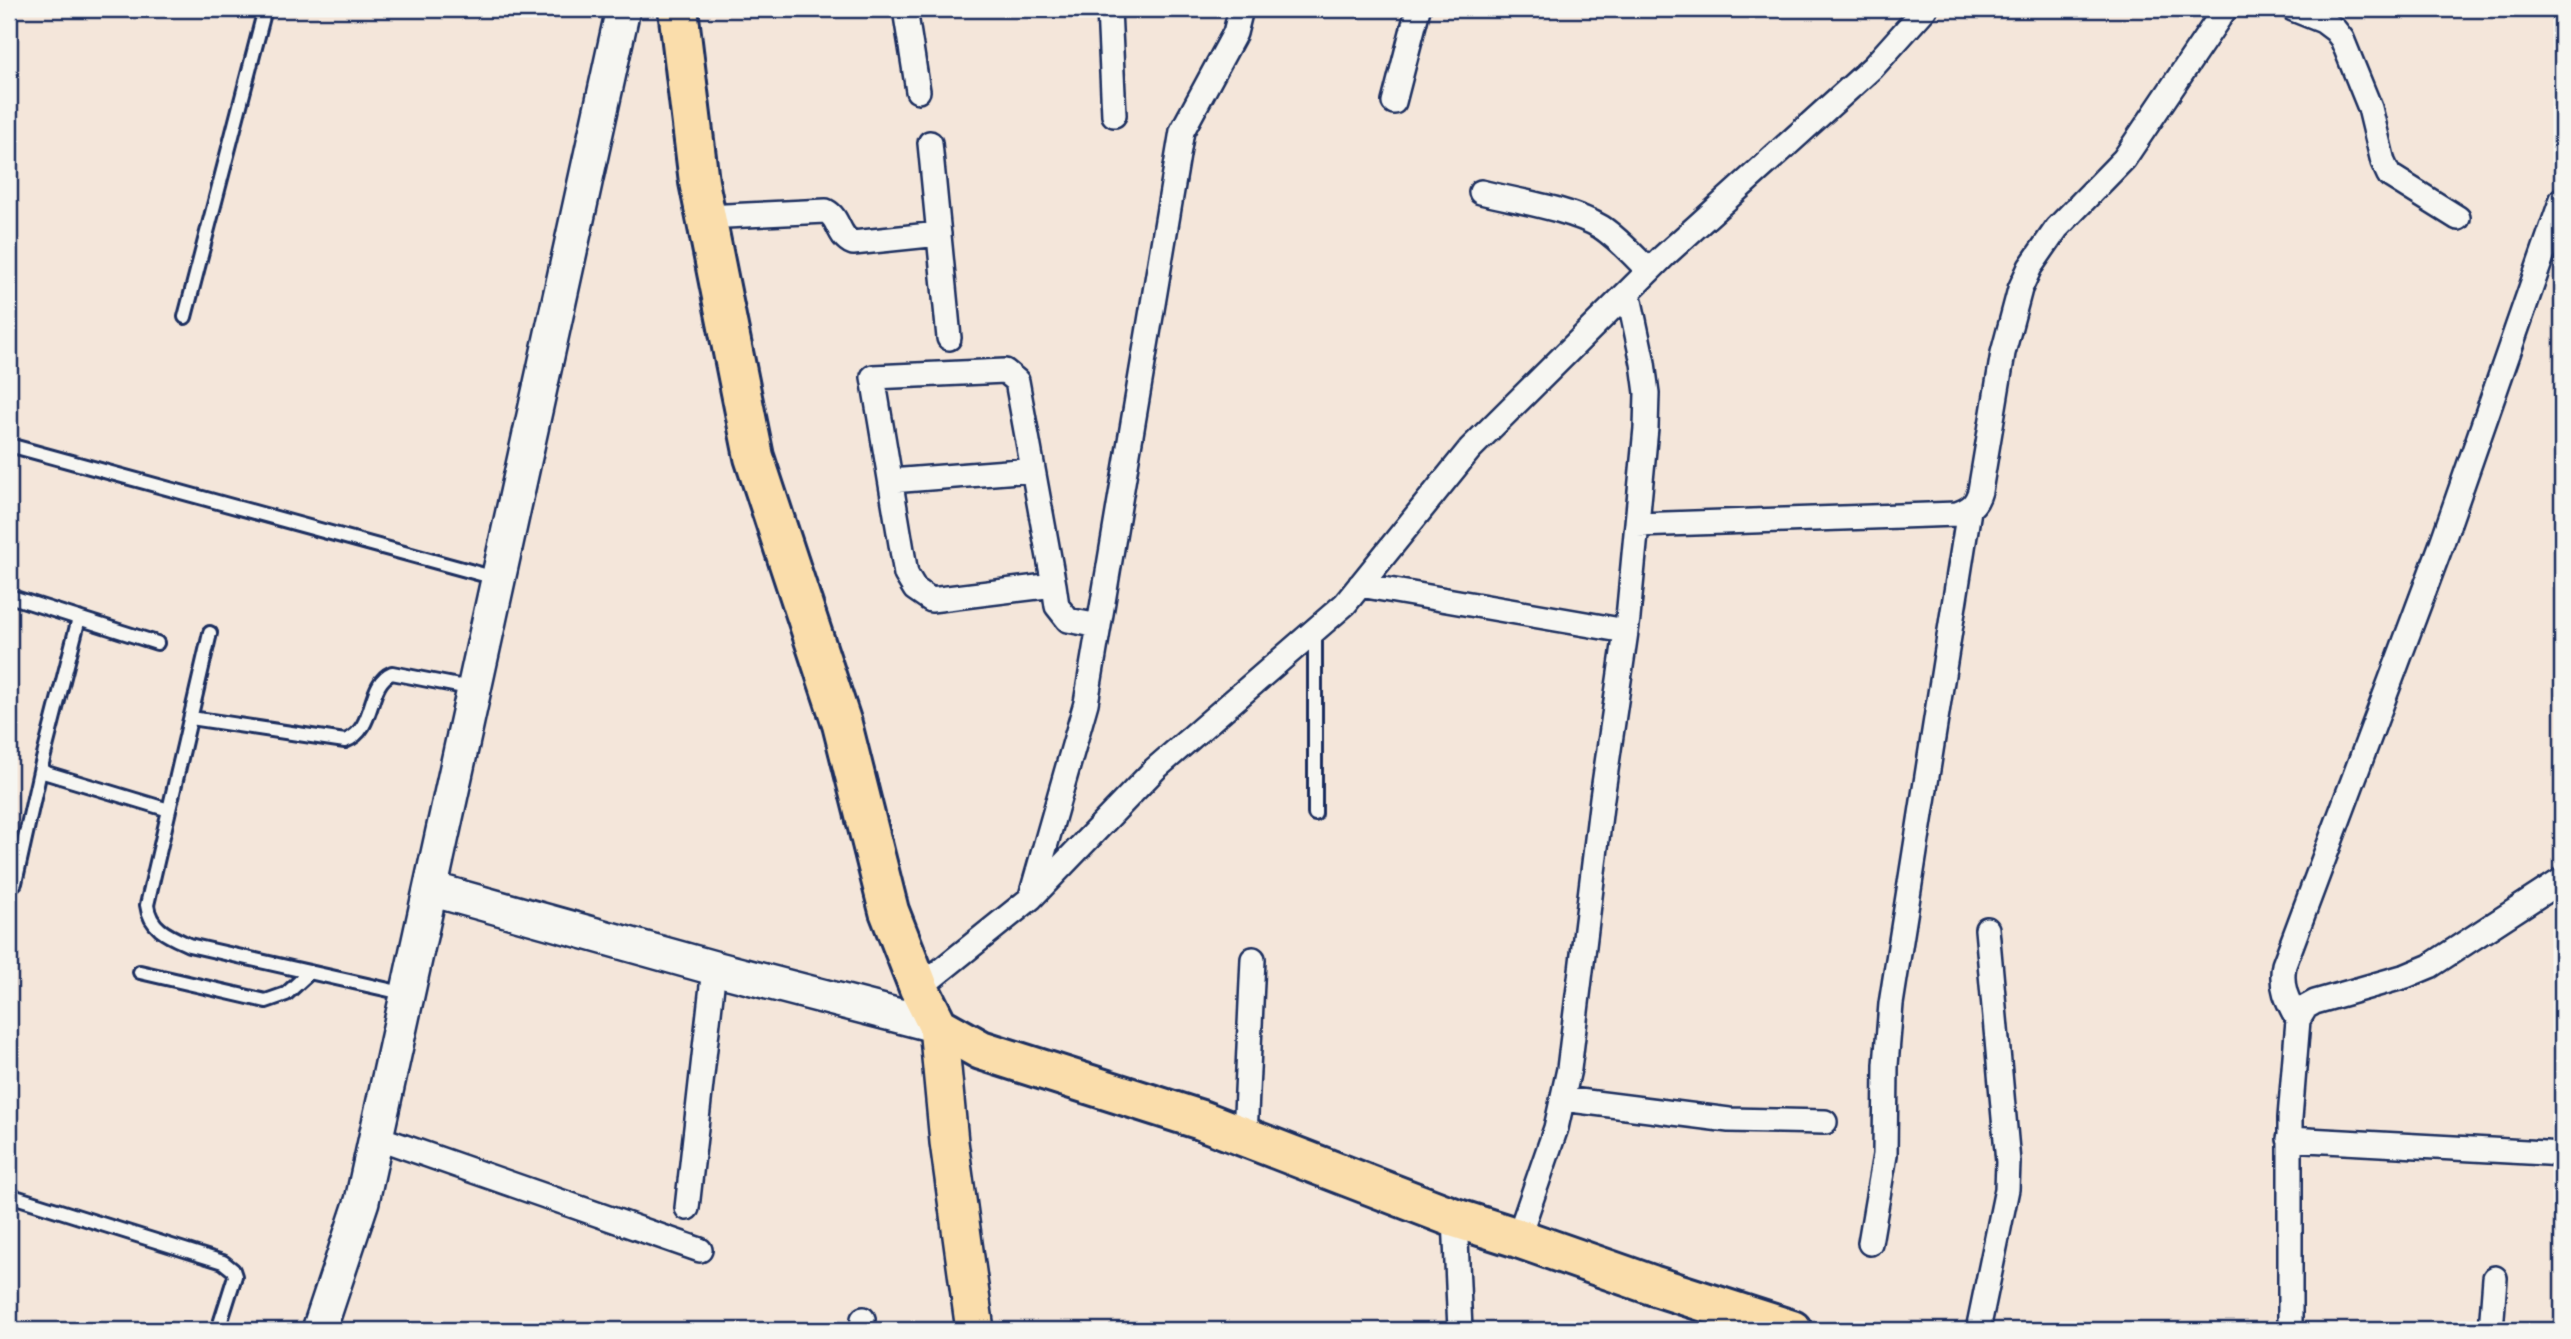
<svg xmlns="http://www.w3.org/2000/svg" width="2571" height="1339" font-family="Caveat,sans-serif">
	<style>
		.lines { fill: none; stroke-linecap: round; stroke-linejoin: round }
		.lane-casing { stroke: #1b2f5e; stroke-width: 18 }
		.street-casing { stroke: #1b2f5e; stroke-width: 28 }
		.secondary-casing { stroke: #1b2f5e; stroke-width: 38 }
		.primary-casing { stroke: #1b2f5e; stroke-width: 42 }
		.highway-casing { stroke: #1b2f5e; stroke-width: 44 }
		.lane { stroke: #f6f6f2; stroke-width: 12 }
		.street { stroke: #f6f6f2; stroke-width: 23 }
		.secondary { stroke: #f6f6f2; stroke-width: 33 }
		.primary { stroke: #faddab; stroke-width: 37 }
		.highway { stroke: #faddab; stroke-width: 38 }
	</style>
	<rect width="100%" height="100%" fill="#f4e6da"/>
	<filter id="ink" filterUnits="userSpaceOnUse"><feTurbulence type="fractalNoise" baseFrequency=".0143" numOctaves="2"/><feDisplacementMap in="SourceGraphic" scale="14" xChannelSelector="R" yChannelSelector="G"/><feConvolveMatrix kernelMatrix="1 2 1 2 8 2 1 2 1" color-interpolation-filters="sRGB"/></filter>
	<g filter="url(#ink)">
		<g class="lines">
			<g class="lane-casing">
				<path id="lane" d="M 185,317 L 265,9
					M 9,445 L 499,579
					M 9,596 L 157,643
					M 210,633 L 147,905 C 150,929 169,936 189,945 L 407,994
					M 191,718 L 345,741 C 377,729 366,684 392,673 L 474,689
					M 40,771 L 169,810
					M 1315,814 L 1315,629
					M 15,883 L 40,771 L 79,618
					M 140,972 L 266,1001 L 286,994 L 310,972
					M 9,1195 L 223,1262 L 233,1270 L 235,1276 L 218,1330"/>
			</g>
			<g class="street-casing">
				<path id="street" d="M 905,9 L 918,91
					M 1109,9 L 1114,115
					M 2293,9 L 2323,21 L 2335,30 L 2342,39 L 2370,108 L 2383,162 L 2389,175 L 2458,218
					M 1394,102 L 1418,9
					M 930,143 L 949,338
					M 1481,192 C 1517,201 1571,209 1601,227 C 1619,239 1634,256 1649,271
					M 706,217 L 826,211 C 840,218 837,236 853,243 L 939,234
					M 891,481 L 1033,470
					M 1637,525 L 1957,514 C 1970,509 1976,505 1980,491 L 2003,353 L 2020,289 L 2030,267 L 2057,228 L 2124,159 L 2225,9
					M 1054,585 L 931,600 L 915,589 L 906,574 L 873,377 L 1005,371 L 1017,381 L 1054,585 L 1057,606 L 1068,620 L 1099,626
					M 1360,585 L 1626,631
					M 1031,896 L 1086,703 L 1182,131 L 1235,33 L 1241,9
					M 919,988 L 1031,898 L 1155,769 L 1345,604 L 1470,449 L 1664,256 L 1873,67 L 1925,9
					M 2298,1020 C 2287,1000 2280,987 2284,965 L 2442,543 L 2562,199
					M 1563,1099 L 1729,1120 L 1825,1122
					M 1245,1136 L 1253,959
					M 376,1137 L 700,1250
					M 2289,1139 L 2562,1154
					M 687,1208 L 714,968
					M 1455,1218 L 1460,1330
					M 1518,1238 L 1556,1128 L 1569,1069 L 1602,798 L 1628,618 L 1646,428 L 1647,393 L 1643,363 L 1628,292
					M 1870,1243 L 1885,1155 L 1886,1065 L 1891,1004 L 1969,510
					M 862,1330 L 863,1319
					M 1978,1330 L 2007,1189 L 2008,1162 L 1987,929
					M 2290,1330 L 2290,1118 L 2298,1020 L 2306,1007 L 2315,1002 L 2406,976 L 2430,966 L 2562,880
					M 2491,1330 L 2495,1278"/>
			</g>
			<g class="secondary-casing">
				<path id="secondary" d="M 431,889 L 714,968 L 938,1026
					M 319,1330 L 362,1201 L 623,9"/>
			</g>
			<g class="primary-casing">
				<path id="primary" d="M 938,1026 L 949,1142 L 975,1330"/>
			</g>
			<g class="highway-casing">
				<path id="highway" d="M 678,9 L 699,182 L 754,457 L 842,724 L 889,911 L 919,988 L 938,1026 L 981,1050 L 1201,1120 L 1455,1218 L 1518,1238 L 1652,1285 L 1792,1330"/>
			</g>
			<use href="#lane" class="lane"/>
			<use href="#street" class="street"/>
			<use href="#secondary" class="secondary"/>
			<use href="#primary" class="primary"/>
			<use href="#highway" class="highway"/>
		</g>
	</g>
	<rect width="2571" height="1339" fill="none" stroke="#f6f6f2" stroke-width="35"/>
	<rect x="18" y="18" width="2536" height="1304" fill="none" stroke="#1b2f5e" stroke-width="2.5" filter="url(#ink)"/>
</svg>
